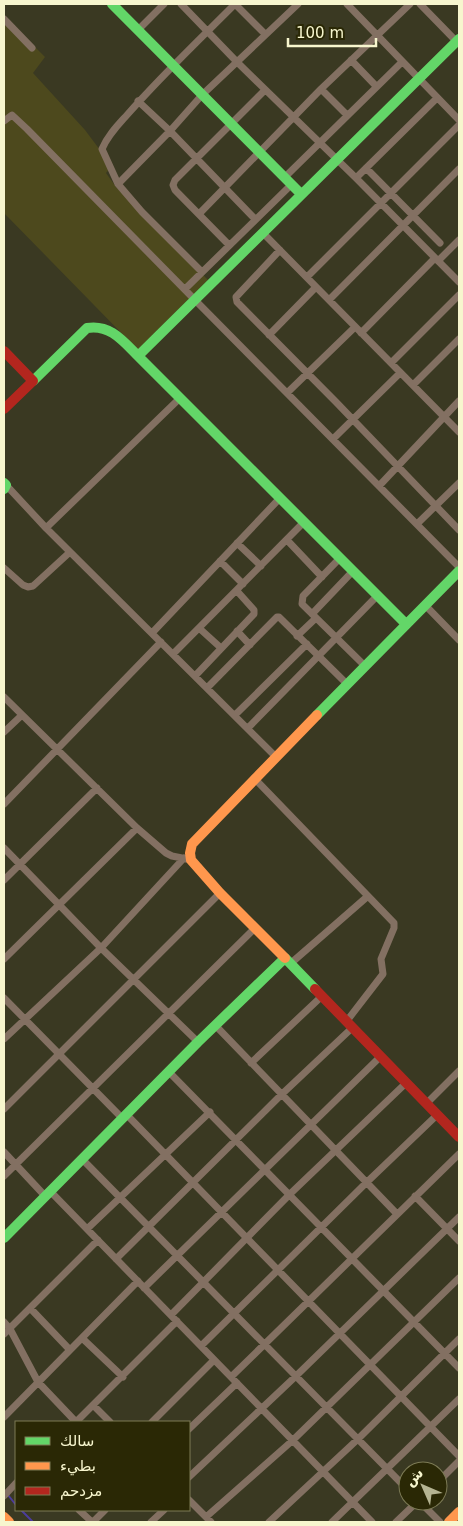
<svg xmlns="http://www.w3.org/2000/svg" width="463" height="1526" font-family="'DejaVu Sans',Vazirmatn,sans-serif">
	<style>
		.built { fill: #4d491d }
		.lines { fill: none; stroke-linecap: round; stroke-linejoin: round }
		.stream { stroke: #4c3c9c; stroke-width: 2 }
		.street { stroke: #837062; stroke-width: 7 }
		.fast { stroke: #63d668; stroke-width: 10 }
		.slow { stroke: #ff974d; stroke-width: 10 }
		.jam { stroke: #b3261e; stroke-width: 10 }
	</style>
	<rect width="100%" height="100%" fill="#3a3922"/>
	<path class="built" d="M 4,16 L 45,57 L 33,73 L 85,130 L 112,166 L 106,173 L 116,187 L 208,280 L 138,350 L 4,213 Z"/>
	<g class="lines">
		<path class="stream" d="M 8,1495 L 16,1505
			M 21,1510 L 33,1522"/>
		<path class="street" d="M 181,4 L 237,62 L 356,178 L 459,282
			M 235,4 L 265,34
			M 347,4 L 459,120
			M 420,4 L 457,42
			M 4,19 L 32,48
			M 138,30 L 164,4
			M 351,60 L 376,86
			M 321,89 L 347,115
			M 138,101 L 170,131 L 255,219
			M 4,121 L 12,115 L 27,129 L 195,300 L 459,567
			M 366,168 L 440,243
			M 285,177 L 402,62
			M 356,178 L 437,98
			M 118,184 L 170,131 L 202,95 L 298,4
			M 199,214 L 321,89 L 410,4
			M 263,233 L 459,432
			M 229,245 L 175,190 L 173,185 L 175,180 L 265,90
			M 280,250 L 236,297 L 237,302 L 336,402 L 459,530
			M 438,261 L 459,240
			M 202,272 L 142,212 L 118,184 L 102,149 C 108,135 118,125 127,115 C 161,76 199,40 235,4
			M 307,277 L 459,125
			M 185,289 L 292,184
			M 329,300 L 459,169
			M 361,333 L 435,258
			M 269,335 L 316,287
			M 391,363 L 459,295
			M 413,385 L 459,339
			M 287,393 L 355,327
			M 333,439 L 400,373
			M 6,485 L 46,528 L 275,756
			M 379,486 L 459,401
			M 417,524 L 459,483
			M 46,528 L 180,398
			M 287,540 L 322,577
			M 237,543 L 261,566
			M 340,558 L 303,596 L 302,604 L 365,666
			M 220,561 L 243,584
			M 4,568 L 23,585 L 28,587 L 33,586 L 70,552
			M 425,605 L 459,640
			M 312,614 L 353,571
			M 199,628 L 221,648
			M 237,631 L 250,645
			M 152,633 L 280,498
			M 297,636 L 316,618
			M 173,654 L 304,522
			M 195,676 L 254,614 L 254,610 L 237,591
			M 207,688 L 277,617 L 279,617 L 347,684
			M 4,697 L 137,828 L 166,853 L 172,856 L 187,859
			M 235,715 L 307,644
			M 248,728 L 377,596
			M 4,732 L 22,715
			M 254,778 L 394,923 L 394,928 L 381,959 L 383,974 L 346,1022
			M 4,804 L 161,642
			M 4,848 L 101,948 L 198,1042
			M 4,880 L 97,788
			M 4,959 L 137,828
			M 290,964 L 368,896
			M 4,998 L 123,1119
			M 215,1025 L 397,1214
			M 4,1039 L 101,948 L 184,858
			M 251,1063 L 322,996
			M 169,1072 L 459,1368
			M 426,1104 L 459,1071
			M 4,1109 L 220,893
			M 127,1115 L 459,1456
			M 4,1152 L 46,1197
			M 83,1160 L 408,1490
			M 4,1176 L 255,928
			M 50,1191 L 372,1522
			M 415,1196 L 459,1241
			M 87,1229 L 210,1112
			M 116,1259 L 281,1095 L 352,1028
			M 144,1288 L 380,1057
			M 30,1308 L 70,1350
			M 171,1315 L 290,1194 L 406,1083
			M 4,1322 L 10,1329 L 38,1382 L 76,1422 L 177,1321
			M 4,1334 L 98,1240
			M 82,1338 L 123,1377
			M 201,1346 L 366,1183 L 437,1115
			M 231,1377 L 459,1154
			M 93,1405 L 110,1422
			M 4,1417 L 138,1281
			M 152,1422 L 214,1360
			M 189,1429 L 237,1383
			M 189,1477 L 296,1376 L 459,1217
			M 438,1482 L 459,1461
			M 4,1496 L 16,1483
			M 189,1500 L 211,1522
			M 419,1501 L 440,1522
			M 79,1510 L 92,1522
			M 206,1517 L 292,1441 L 459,1278
			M 93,1522 L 105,1510
			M 151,1522 L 164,1510
			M 269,1522 L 358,1439 L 459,1339
			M 332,1522 L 459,1399
			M 396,1522 L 418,1501"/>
		<path class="fast" d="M 112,4 L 301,194
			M 138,356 L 406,624
			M 33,381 L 87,328 C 110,324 123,341 138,356 L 459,39
			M 4,483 L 6,485 L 4,489
			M 317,715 L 459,571
			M 4,1238 L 198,1042 L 285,958 L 315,989"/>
		<path class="slow" d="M 285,958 L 220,893 L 191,860 L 190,853 L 192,844 L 317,715
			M 4,1517 L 9,1522
			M 449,1522 L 459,1512"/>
		<path class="jam" d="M 4,351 L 33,381 L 4,409
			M 315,989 L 459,1137"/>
	</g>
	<rect width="463" height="1526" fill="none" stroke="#f7f6ce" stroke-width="10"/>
	<rect x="15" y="1421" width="175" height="90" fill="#2a2805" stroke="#7c7a55"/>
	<rect x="25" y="1437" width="25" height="8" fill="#63d668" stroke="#7c7a55"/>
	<text x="60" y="1446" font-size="15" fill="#f7f6ce">سالك</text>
	<rect x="25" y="1462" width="25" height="8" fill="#ff974d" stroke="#7c7a55"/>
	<text x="60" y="1471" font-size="15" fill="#f7f6ce">بطيء</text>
	<rect x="25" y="1487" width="25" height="8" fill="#b3261e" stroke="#7c7a55"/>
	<text x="60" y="1496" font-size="15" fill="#f7f6ce">مزدحم</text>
	<g transform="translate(423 1486) rotate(315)"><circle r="24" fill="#2a2805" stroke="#7c7a55"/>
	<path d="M0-4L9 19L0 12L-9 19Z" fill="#b5b492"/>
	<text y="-8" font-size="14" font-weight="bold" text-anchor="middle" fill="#f7f6ce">ش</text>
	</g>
	<path d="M288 38v8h88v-8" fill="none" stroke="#f7f6ce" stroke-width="2.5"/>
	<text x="296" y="38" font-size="15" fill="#f7f6ce" stroke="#2a2805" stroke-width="4" paint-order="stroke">100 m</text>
</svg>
